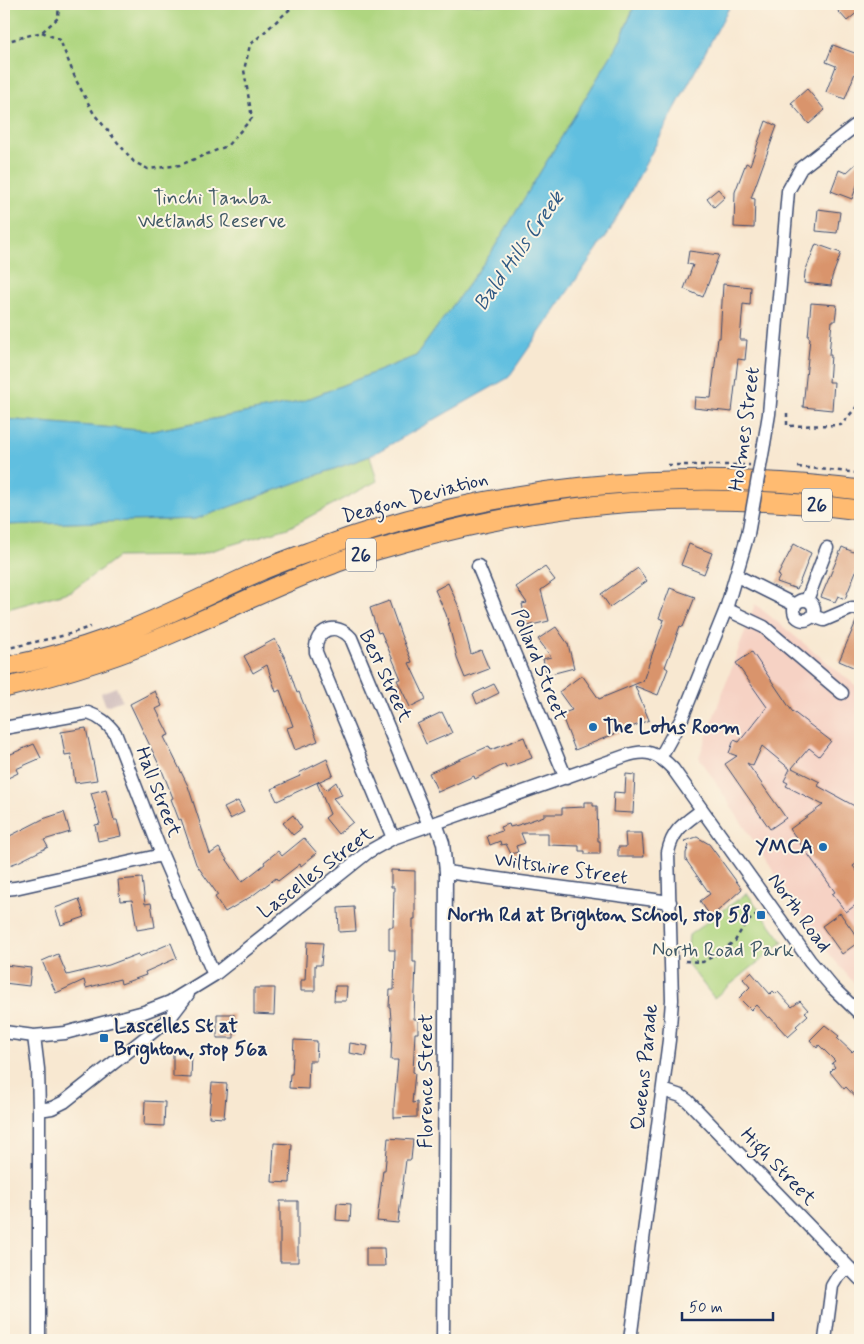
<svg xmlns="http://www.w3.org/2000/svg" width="864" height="1344" font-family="Mynerve,sans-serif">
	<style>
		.built { fill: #f6d2c4 }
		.industrial { fill: #d1bfbe }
		.green { fill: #afd680; stroke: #65826f }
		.water { fill: #61bfe0; stroke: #3e779f }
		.building { fill: #d9946c }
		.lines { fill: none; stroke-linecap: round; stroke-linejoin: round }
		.minor-casing { stroke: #3c4b6f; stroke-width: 15 }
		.highway-casing { stroke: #3c4b6f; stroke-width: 21 }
		.path { stroke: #3c4b6f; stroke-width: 2.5; stroke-dasharray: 4 4; stroke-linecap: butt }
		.minor { stroke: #fff; stroke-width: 12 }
		.highway { stroke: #ffbb71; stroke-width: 19 }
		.minor-bridge-casing { stroke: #3c4b6f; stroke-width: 15; stroke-linecap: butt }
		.minor-bridge { stroke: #fff; stroke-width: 12 }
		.poi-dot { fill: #1f6fb2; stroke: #fcf5e5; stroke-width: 2 }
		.labels { text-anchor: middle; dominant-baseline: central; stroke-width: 4; stroke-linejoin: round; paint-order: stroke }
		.shield { fill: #fcf5e5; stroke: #5e6a86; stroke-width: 1 }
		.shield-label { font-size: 19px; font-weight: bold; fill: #1b2f5e }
		.park-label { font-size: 20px; fill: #405966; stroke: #fcf5e5 }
		.street-label { font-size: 20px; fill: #1b2f5e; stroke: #fcf5e5 }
		.poi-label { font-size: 20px; font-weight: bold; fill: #1b2f5e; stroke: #fcf5e5; text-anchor: start }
		.water-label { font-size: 21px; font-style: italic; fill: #305a85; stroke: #fcf5e5 }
	</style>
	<rect width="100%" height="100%" fill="#fcf5e5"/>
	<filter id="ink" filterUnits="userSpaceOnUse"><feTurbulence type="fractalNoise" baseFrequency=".02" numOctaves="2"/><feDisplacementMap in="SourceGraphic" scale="10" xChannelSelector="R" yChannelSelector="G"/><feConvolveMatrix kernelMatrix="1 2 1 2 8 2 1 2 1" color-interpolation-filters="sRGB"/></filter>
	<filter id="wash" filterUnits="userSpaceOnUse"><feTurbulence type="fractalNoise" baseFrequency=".0096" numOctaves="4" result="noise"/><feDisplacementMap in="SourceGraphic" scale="20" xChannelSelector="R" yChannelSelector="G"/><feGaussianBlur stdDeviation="1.12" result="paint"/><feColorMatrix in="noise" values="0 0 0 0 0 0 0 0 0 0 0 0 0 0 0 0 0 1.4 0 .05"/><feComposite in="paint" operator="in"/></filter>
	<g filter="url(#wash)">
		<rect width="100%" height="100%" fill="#f8e8d1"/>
		<path class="built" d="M 755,604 L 860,689 L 860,990 L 820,943 L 699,757 Z"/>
		<path class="industrial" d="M 116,687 L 122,700 L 106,706 L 101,693 Z"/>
		<path class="green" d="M 4,4 L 635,4 L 620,41 L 491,253 L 416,356 L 300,402 L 152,431 L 4,419 Z
			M 370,456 L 377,481 L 288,528 L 193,556 L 117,557 L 72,591 L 4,610 L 4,525 L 196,519 Z
			M 747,893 L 783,942 L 714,998 L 687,963 L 689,935 Z"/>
		<path class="water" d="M 635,4 L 731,4 L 609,232 L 508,378 L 370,456 L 196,519 L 4,525 L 4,419 L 152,431 L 300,402 L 416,356 L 491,253 L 620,41 Z"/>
		<g id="blocks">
			<path class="building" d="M 832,4 L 860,4 L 860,10 L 847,21 Z
				M 833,45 L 860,55 L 860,75 L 855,73 L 845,99 L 826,92 L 836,66 L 826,62 Z
				M 807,89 L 825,110 L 809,124 L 791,103 Z
				M 766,121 L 777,126 L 751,198 L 755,199 L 754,228 L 734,227 L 735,192 L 746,163 L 750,165 Z
				M 860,160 L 860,177 L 852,199 L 831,191 L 839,170 L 846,173 Z
				M 718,189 L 725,197 L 714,207 L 707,198 Z
				M 818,209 L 840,212 L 837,233 L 816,231 Z
				M 816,244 L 841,253 L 832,277 L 831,286 L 804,283 L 805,272 Z
				M 689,251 L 719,255 L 703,297 L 684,289 L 693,265 L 687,264 Z
				M 723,284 L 751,287 L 750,305 L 743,304 L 740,340 L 747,340 L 745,360 L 738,359 L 732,412 L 694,408 L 695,397 L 711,398 L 718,338 L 720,338 Z
				M 811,303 L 837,305 L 835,321 L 832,321 L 829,355 L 831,355 L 829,382 L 834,382 L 832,410 L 803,407 L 810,338 L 808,337 Z
				M 689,544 L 712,553 L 704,574 L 681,565 Z
				M 794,544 L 811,553 L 797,589 L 777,582 L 780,576 L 778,575 Z
				M 842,547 L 860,555 L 860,561 L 845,599 L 838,596 L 835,602 L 821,597 Z
				M 545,567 L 555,580 L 541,590 L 549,621 L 527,626 L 522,604 L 527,603 L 516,587 Z
				M 638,568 L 647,581 L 610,607 L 601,594 Z
				M 448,583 L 458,605 L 471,654 L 481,650 L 489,669 L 465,678 L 458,661 L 446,614 L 435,590 Z
				M 670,588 L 695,597 L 683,627 L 680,626 L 665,667 L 668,669 L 658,695 L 635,686 L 649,720 L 575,750 L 561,714 L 572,710 L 559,692 L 582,675 L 599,699 L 643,681 L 664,620 L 659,618 Z
				M 389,601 L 401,635 L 412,662 L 409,663 L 426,699 L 410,707 L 397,680 L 401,679 L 381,632 L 378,633 L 370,608 Z
				M 858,617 L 860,617 L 860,670 L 839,661 Z
				M 556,627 L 568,644 L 574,668 L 547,675 L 543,659 L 551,657 L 538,639 Z
				M 275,639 L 286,660 L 297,693 L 299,692 L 318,741 L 295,750 L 287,728 L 293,726 L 280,690 L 276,692 L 267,665 L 253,673 L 244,656 Z
				M 752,652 L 792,711 L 831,741 L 819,756 L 809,748 L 792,768 L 820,782 L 818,786 L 860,809 L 860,861 L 853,866 L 860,875 L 860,902 L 846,912 L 832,894 L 835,892 L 790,829 L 823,805 L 786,786 L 788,783 L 784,781 L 790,769 L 762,746 L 753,766 L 747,763 L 786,818 L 770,829 L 725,764 L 737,756 L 729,753 L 734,740 L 739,742 L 767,707 L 736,663 Z
				M 494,684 L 499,693 L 477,704 L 473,694 Z
				M 155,691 L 162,706 L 156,709 L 169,735 L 164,737 L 188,786 L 210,854 L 219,848 L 242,882 L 265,864 L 264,862 L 278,851 L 282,856 L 304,838 L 317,853 L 301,866 L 300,864 L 278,881 L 276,878 L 252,896 L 225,912 L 215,897 L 218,895 L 196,864 L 181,819 L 179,820 L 171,799 L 173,798 L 163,773 L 130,704 Z
				M 442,712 L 452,733 L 426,744 L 417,724 Z
				M 86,728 L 97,780 L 75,783 L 71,754 L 65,755 L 61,732 Z
				M 524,737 L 532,758 L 506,768 L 505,764 L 475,779 L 474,776 L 438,792 L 429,773 L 489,746 L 491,750 Z
				M 34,744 L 41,758 L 16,769 L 18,773 L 4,780 L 4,757 Z
				M 327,759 L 333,775 L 277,801 L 271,789 L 300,776 L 299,773 Z
				M 626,774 L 635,775 L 633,813 L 613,812 L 614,792 L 625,793 Z
				M 319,781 L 326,790 L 336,782 L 342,795 L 333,798 L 353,822 L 338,834 L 325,818 L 330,814 L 317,783 Z
				M 106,789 L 114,820 L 117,820 L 121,836 L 98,841 L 95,825 L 100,824 L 91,793 Z
				M 238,801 L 244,812 L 230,819 L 224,808 Z
				M 584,802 L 593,802 L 593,806 L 597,806 L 598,841 L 600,841 L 600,854 L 585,854 L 585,851 L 579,851 L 579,846 L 548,845 L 548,833 L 521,833 L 525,843 L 516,846 L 518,852 L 511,854 L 506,844 L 501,845 L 500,841 L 490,845 L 487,836 L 502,831 L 500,827 L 509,824 L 510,827 L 518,825 L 544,816 L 544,814 L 562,814 L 562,808 L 584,807 Z
				M 64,812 L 70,832 L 44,840 L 48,847 L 18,862 L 4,867 L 4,839 L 43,819 Z
				M 293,815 L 302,828 L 293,835 L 283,823 Z
				M 625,833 L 642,833 L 644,857 L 618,857 L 618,847 L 626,847 Z
				M 697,837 L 709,844 L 742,889 L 711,917 L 700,901 L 710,894 L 686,860 L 686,853 L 689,846 L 684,841 Z
				M 391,870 L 415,871 L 415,919 L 413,919 L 413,962 L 416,962 L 414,1019 L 418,1019 L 418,1033 L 415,1033 L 413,1072 L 415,1073 L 412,1103 L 417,1102 L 417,1117 L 394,1118 L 394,1105 L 398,1060 L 391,1060 L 392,1033 L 390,1007 L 389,1007 L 390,990 L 394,990 L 395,950 L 389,950 L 389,927 L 393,927 L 394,887 L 391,887 Z
				M 142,878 L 145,904 L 151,903 L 155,927 L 137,930 L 132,900 L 120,901 L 118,880 Z
				M 79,899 L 85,917 L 61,925 L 55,908 Z
				M 354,907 L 356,931 L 339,932 L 338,908 Z
				M 840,913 L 860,941 L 842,954 L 822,926 Z
				M 307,942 L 323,943 L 321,965 L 315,965 L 315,991 L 301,991 L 301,980 L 305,980 Z
				M 171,943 L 177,958 L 145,972 L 146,975 L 121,984 L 120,979 L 86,988 L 84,980 L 56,993 L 42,961 L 58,954 L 67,975 L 109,965 L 138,954 L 139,957 Z
				M 5,965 L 31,968 L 29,986 L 4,983 Z
				M 751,972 L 770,994 L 773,991 L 776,994 L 778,992 L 792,1007 L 800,1001 L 808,1010 L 805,1012 L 808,1015 L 796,1026 L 798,1028 L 788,1037 L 770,1017 L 768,1018 L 756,1005 L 751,1010 L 739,998 L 750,987 L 743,979 Z
				M 335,986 L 347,986 L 346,1001 L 334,1001 Z
				M 254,988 L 275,988 L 274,1015 L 254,1014 Z
				M 217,1014 L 234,1014 L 234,1038 L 217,1038 Z
				M 825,1025 L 839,1036 L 837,1038 L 852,1052 L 854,1050 L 860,1057 L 860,1102 L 846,1087 L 844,1089 L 830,1072 L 835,1067 L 832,1063 L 835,1061 L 819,1045 L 817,1048 L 810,1040 Z
				M 294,1040 L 317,1041 L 316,1061 L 309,1061 L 308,1089 L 289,1088 L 290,1074 L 292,1074 Z
				M 350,1043 L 368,1046 L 366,1056 L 349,1053 Z
				M 173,1053 L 192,1054 L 191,1078 L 173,1077 Z
				M 212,1083 L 227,1084 L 224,1118 L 209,1117 Z
				M 145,1101 L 165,1102 L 164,1126 L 144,1125 Z
				M 388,1138 L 413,1140 L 411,1160 L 406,1160 L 398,1223 L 377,1221 L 383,1170 L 385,1170 Z
				M 274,1143 L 292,1144 L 290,1183 L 272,1182 Z
				M 280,1201 L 298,1201 L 298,1262 L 280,1262 Z
				M 337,1203 L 351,1204 L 350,1221 L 336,1220 Z
				M 366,1248 L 384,1248 L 385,1266 L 366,1266 Z"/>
		</g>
	</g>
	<g filter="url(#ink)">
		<use href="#blocks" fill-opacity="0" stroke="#3c4b6f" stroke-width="1"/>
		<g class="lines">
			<g class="minor-casing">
				<path id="minor" d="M 764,444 L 769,414 L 788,191 L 801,168 L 860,122
					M 478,566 L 566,778
					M 737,576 L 795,605
					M794 610a10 10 0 1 1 20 0a10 10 0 1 1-20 0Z
					M 807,600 L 827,548
					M 726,609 L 764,627 L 842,693
					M 813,616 L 824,620 L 852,608 L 860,609
					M 4,728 L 88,713 C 100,717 107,723 115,733 L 162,855 L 214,975
					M 660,758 L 682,718 L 726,609 L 748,534
					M 436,823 L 443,843 L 446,872 L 443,1340
					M 393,838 L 316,652 C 314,629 336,621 351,638 L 429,825
					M 446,872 L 670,902
					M 4,889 L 15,888 L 162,855
					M 4,1032 L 34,1036 L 65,1033 L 144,1012 L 170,1002 L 214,975 L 368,852 L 393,838 L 625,756 C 646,749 657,752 673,769 L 810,961 L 833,988 L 860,1014
					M 34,1036 L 38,1069 L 39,1110 L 39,1340
					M 663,1090 L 681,1096 L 688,1101 L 860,1279
					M 39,1110 L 52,1108 L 64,1102 L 169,1019 L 188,994
					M 630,1340 L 669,1040 L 672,1000 L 668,852 C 673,829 685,823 702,810
					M 825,1340 L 832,1286 L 838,1276 L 848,1267"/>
			</g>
			<g class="highway-casing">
				<path id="highway" d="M 4,667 C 41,660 79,649 115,636 C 165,617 213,592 262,570 C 281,562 301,555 320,548 C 492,484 679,467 860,490
					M 4,688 C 63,674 121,656 177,631 C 229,609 280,583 333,564 C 356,555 381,549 405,542 C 558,499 703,490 860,510"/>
			</g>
			<path class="path" d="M 42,32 L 60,40 L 76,80 L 94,114 L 134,162 L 148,169 L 180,165 L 227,146 L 252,118 L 244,70 L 250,45 L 289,10 L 299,4
				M 4,42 L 42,32 L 58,18 L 59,4
				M 787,413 L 787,426 L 841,425 L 860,403
				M 668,465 L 750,465
				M 798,467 L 860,473
				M 4,649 L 66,635 L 90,627
				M 685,961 L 703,962 L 717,954 L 735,941 L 745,924 L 757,914"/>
			<use href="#minor" class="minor"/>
			<use href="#highway" class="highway"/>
			<g class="minor-bridge-casing">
				<path id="minor-bridge" d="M 748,534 L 764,444"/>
			</g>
			<use href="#minor-bridge" class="minor-bridge"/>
		</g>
	</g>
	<g class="poi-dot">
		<circle cx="593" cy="727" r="5"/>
		<circle cx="823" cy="847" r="5"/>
		<rect x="756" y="910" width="10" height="10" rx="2.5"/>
		<rect x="99" y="1033" width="10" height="10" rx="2.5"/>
	</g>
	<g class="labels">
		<g class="shield">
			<rect x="802" y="488.5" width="30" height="33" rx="4"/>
			<rect x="346" y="538.5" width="30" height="33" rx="4"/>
		</g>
		<g class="shield-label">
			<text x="817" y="505">26</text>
			<text x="361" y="555">26</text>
		</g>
		<g class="park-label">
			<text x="212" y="198">Tinchi Tamba<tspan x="212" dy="23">Wetlands Reserve</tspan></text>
			<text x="723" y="950">North Road Park</text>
		</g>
		<g class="street-label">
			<text transform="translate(745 429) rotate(-82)">Holmes Street</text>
			<text transform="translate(415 498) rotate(-15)">Deagon Deviation</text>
			<text transform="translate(539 665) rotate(68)">Pollard Street</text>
			<text transform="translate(385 676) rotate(65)">Best Street</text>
			<text transform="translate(158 792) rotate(69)">Hall Street</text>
			<text transform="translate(561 869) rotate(8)">Wiltshire Street</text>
			<text transform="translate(316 873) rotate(-37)">Lascelles Street</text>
			<text transform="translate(799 913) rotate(54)">North Road</text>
			<text transform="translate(645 1067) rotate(-84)">Queens Parade</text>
			<text transform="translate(426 1081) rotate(-90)">Florence Street</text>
			<text transform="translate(778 1167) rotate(46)">High Street</text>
		</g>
		<g class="poi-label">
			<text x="603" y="727">The Lotus Room</text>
			<text x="813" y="847" text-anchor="end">YMCA</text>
			<text x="751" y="915" text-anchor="end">North Rd at Brighton School, stop 58</text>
			<text x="114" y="1026">Lascelles St at<tspan x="114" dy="23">Brighton, stop 56a</tspan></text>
		</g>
		<g class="water-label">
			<text transform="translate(519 251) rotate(-55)">Bald Hills Creek</text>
		</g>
	</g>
	<rect width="864" height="1344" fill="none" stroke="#fcf5e5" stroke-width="20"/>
	<path d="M682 1312v8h91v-8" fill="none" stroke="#1b2f5e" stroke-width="2.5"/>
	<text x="689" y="1312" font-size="15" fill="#1b2f5e" stroke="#fcf5e5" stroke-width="4" paint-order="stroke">50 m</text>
</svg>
